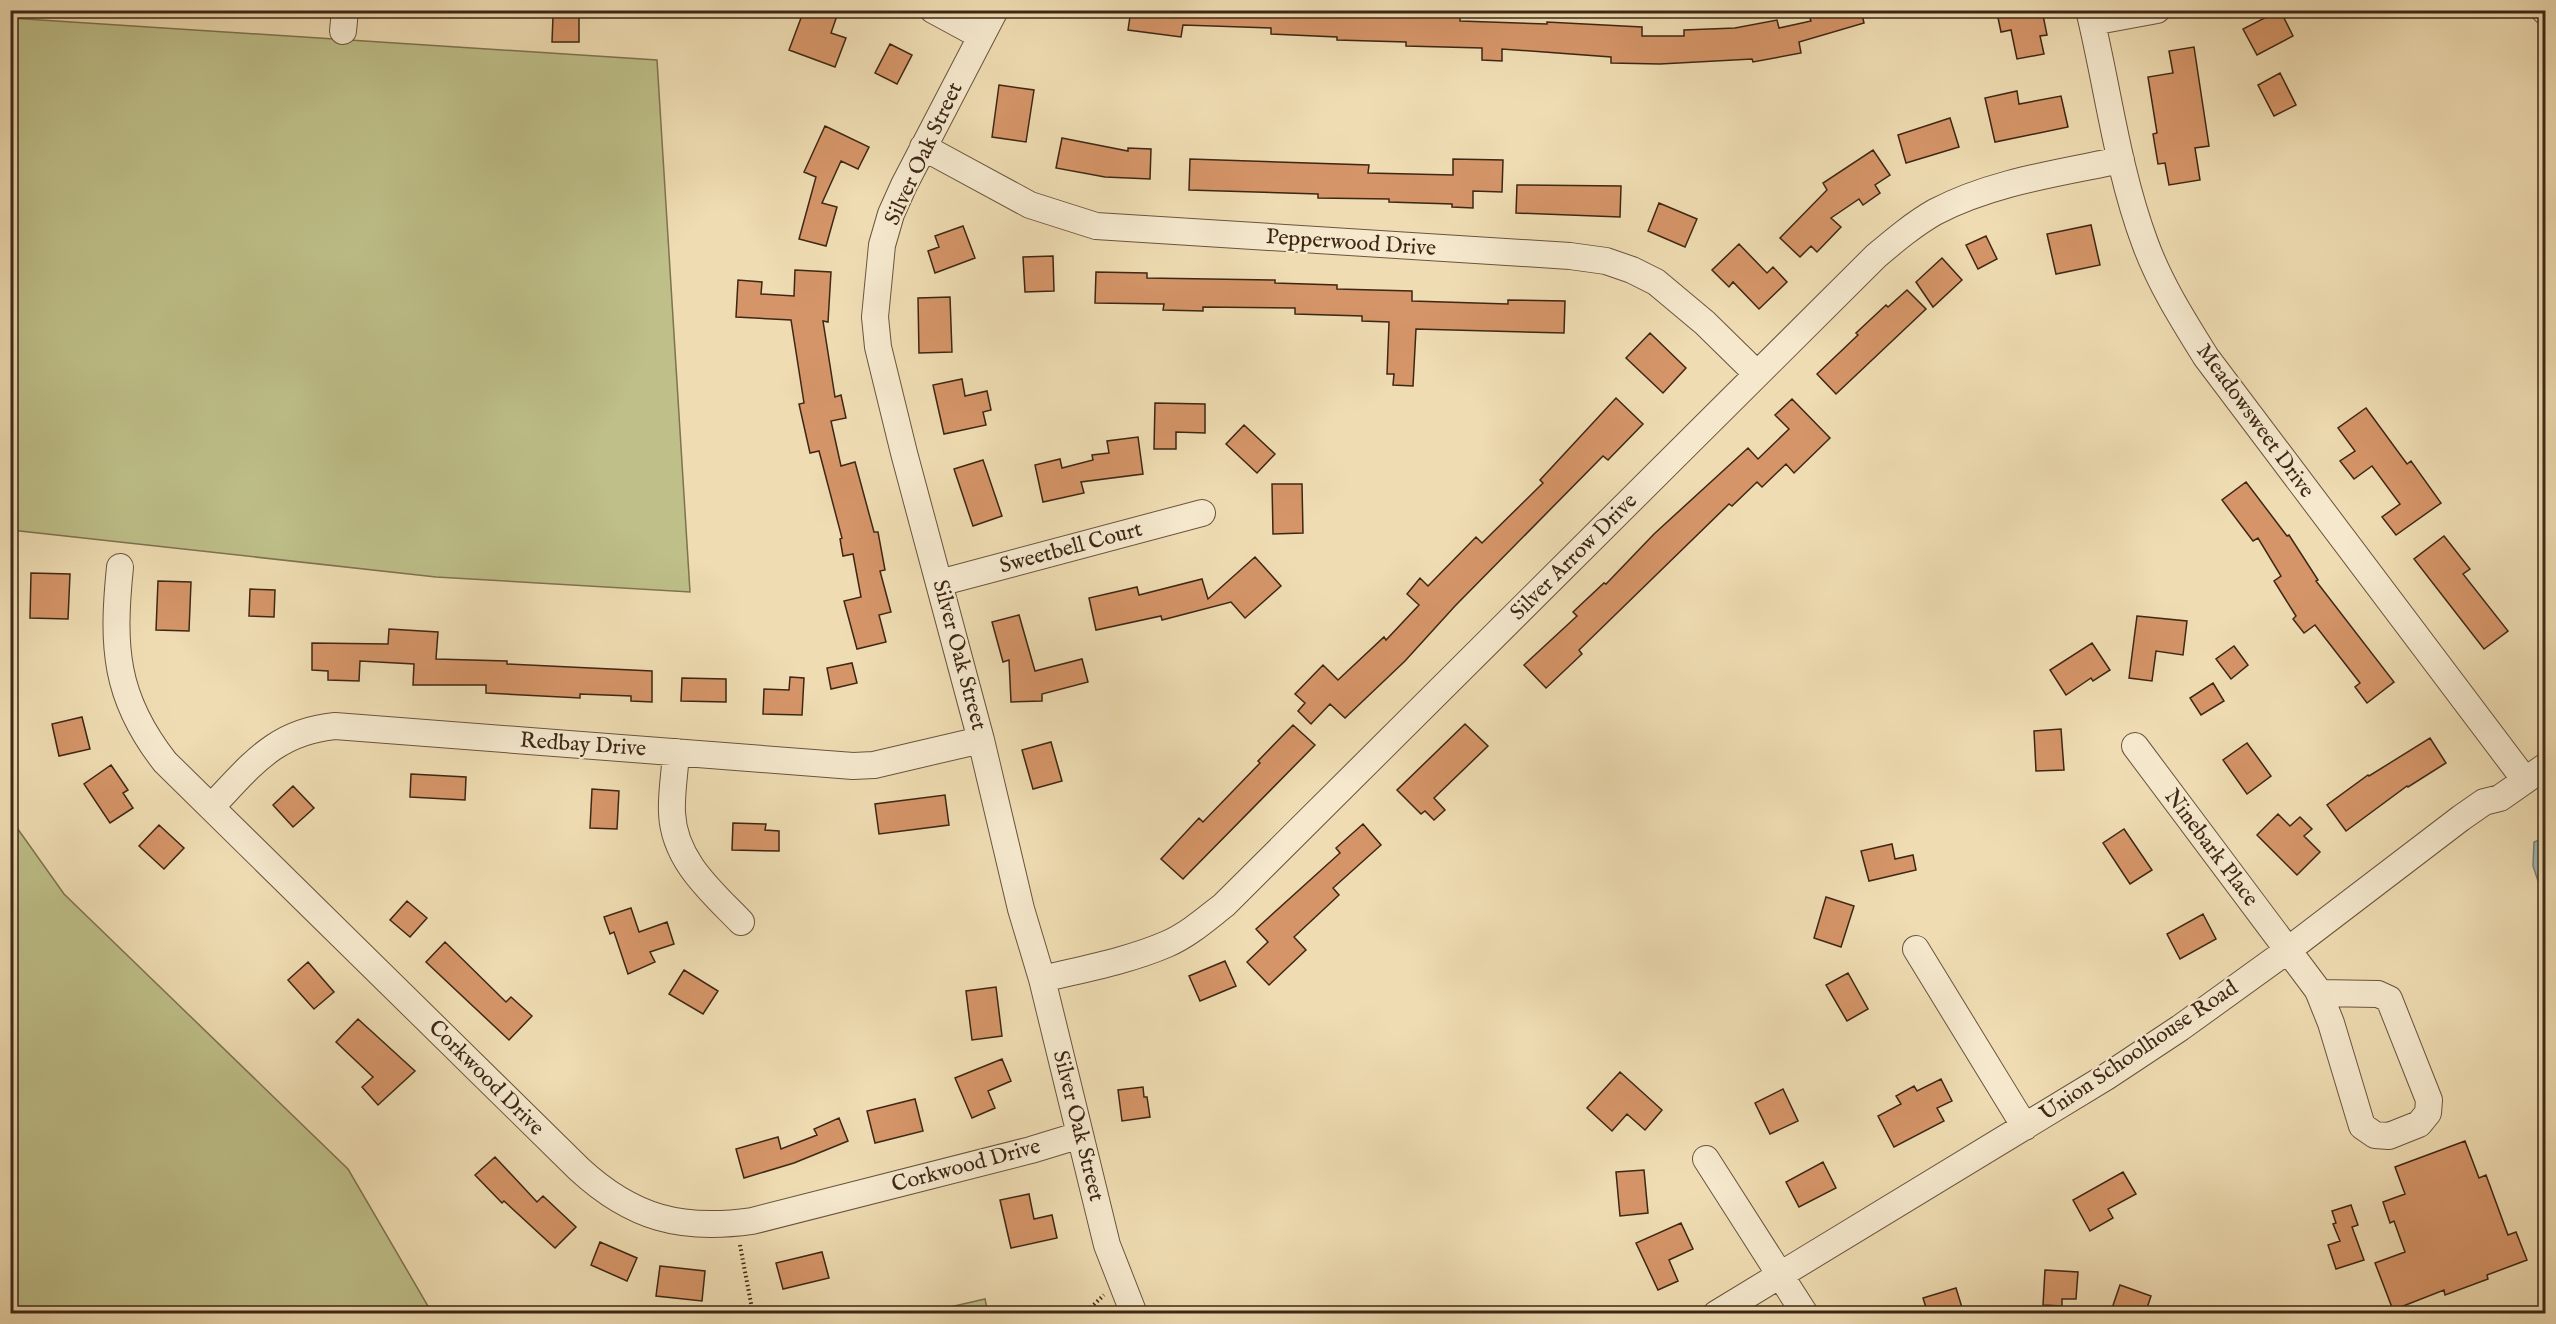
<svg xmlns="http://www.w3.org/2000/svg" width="2556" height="1324" font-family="'IM FELL English',serif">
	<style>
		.green { fill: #bebf89; stroke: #7e7350; stroke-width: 1.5 }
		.water { fill: #a0b8b8; stroke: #797e77; stroke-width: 1.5 }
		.building { fill: #d59568; stroke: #3e2716; stroke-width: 1.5 }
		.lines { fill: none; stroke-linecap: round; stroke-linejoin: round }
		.minor-casing { stroke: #6a543d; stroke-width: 28 }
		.path { stroke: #3e2716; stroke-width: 4; stroke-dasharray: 1.5 3; stroke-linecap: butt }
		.minor { stroke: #f5e8cd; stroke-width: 26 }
		.labels { text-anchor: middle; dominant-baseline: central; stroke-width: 4.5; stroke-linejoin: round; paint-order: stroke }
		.street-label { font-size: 22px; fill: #3e2716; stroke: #f5e8cd }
	</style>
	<rect width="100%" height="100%" fill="#efdcb2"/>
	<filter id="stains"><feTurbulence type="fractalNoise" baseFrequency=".00333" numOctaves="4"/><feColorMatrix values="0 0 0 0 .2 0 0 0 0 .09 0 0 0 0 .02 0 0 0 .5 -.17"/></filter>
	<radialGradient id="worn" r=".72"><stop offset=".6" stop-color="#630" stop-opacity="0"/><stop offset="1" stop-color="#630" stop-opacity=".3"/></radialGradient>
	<path class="green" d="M 10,18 L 657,60 L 690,592 L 436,577 L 11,530 Z
		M 10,818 L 64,894 L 348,1169 L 432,1313 L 11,1313 Z
		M 985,1299 L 988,1313 L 924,1313 Z"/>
	<path class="water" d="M 2545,838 L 2545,902 L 2533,866 L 2534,842 Z"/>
	<path class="building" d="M 804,10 L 839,10 L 831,33 L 846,38 L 835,67 L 789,50 Z
		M 1131,10 L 1315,10 L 1407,15 L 1407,13 L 1460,15 L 1460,21 L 1547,24 L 1547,22 L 1642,27 L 1642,36 L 1684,36 L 1684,30 L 1735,28 L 1777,20 L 1779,28 L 1811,21 L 1807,10 L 1861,10 L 1864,23 L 1799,42 L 1801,53 L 1753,62 L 1752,59 L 1660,64 L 1611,63 L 1611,57 L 1502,49 L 1502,61 L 1482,60 L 1482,48 L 1406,46 L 1406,42 L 1337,40 L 1337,37 L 1271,34 L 1271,28 L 1183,25 L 1181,37 L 1128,30 Z
		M 2009,10 L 2042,10 L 2047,35 L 2040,36 L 2044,54 L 2017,59 L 2011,30 L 2001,32 L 1997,13 Z
		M 2280,10 L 2293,36 L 2257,55 L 2243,29 Z
		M 553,16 L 579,16 L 579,42 L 552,42 Z
		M 890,44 L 912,55 L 897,84 L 875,73 Z
		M 2194,47 L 2209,146 L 2195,148 L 2200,180 L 2169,185 L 2165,163 L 2158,164 L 2153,134 L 2157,133 L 2148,77 L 2173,73 L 2169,51 Z
		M 2280,73 L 2296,105 L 2274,116 L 2258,85 Z
		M 999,85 L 1034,90 L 1026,142 L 992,137 Z
		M 2017,91 L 2019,104 L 2061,96 L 2068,127 L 1995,142 L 1985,98 Z
		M 1950,118 L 1959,147 L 1906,163 L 1898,135 Z
		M 825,126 L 869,147 L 858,169 L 841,161 L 822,203 L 837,207 L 826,246 L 799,239 L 816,177 L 804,172 Z
		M 1062,138 L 1128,151 L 1128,148 L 1151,149 L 1150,179 L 1105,177 L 1056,168 Z
		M 1873,150 L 1890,175 L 1875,185 L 1880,193 L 1863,205 L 1859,199 L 1831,218 L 1841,227 L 1817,252 L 1811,246 L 1800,257 L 1780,238 L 1827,190 L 1823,183 Z
		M 1190,159 L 1369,165 L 1368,173 L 1453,175 L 1453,159 L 1503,160 L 1502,192 L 1473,191 L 1473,208 L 1452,207 L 1452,204 L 1389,202 L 1389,199 L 1318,198 L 1318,194 L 1189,190 Z
		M 1517,185 L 1621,186 L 1620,217 L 1516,213 Z
		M 1659,203 L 1697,219 L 1685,247 L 1648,231 Z
		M 2091,225 L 2100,265 L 2056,274 L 2047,234 Z
		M 963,226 L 975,258 L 935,273 L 928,251 L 939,247 L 935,236 Z
		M 1986,236 L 1997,259 L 1978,269 L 1966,245 Z
		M 1739,244 L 1767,273 L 1773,267 L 1787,282 L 1759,309 L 1733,282 L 1729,287 L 1712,270 Z
		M 1053,256 L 1054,291 L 1025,292 L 1023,257 Z
		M 1942,258 L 1962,280 L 1933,307 L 1916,282 Z
		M 795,270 L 831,272 L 828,322 L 823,321 L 835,397 L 841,395 L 846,418 L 831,421 L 841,466 L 855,462 L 874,532 L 878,532 L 885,570 L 880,571 L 891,612 L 879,615 L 886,642 L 857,649 L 844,601 L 861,597 L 853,554 L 843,556 L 840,539 L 842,538 L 819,451 L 810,453 L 799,404 L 804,403 L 791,320 L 736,317 L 738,280 L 762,282 L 761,294 L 794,296 Z
		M 1096,272 L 1147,273 L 1147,278 L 1275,280 L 1275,283 L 1337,285 L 1337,289 L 1412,291 L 1412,301 L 1508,304 L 1508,300 L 1565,301 L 1564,333 L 1416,329 L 1413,386 L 1393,385 L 1394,374 L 1387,374 L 1389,322 L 1362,321 L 1362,316 L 1295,314 L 1295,308 L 1203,307 L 1203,311 L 1163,310 L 1164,304 L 1095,303 Z
		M 1907,290 L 1926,309 L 1836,394 L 1817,374 L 1858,335 L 1856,333 L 1886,305 L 1888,307 Z
		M 950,297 L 952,352 L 919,353 L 918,298 Z
		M 1650,333 L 1686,368 L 1663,393 L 1626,358 Z
		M 962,379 L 965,396 L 987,391 L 991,410 L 983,412 L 986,425 L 944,434 L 933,385 Z
		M 1616,398 L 1643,424 L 1608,460 L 1603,456 L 1455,606 L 1405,661 L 1345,718 L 1330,704 L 1311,724 L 1298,711 L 1305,703 L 1295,694 L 1323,665 L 1338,680 L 1384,637 L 1386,640 L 1419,605 L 1407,594 L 1420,578 L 1428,586 L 1476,537 L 1482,543 L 1543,483 L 1540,480 Z
		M 1792,399 L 1830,438 L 1794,473 L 1786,464 L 1762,487 L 1757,482 L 1732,506 L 1729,504 L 1579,650 L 1582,654 L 1546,688 L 1524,665 L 1577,616 L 1573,612 L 1604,583 L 1606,584 L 1654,534 L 1748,448 L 1758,459 L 1789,429 L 1775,415 Z
		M 1155,403 L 1205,404 L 1205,433 L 1176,432 L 1176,449 L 1154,449 Z
		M 2366,408 L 2407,464 L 2411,461 L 2441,503 L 2396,535 L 2382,517 L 2400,504 L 2372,466 L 2354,479 L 2340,461 L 2355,451 L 2338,428 Z
		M 1244,425 L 1275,454 L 1257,473 L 1226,444 Z
		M 1138,437 L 1143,474 L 1081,482 L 1084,493 L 1043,502 L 1035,465 L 1060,459 L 1062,468 L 1093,460 L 1092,455 L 1109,453 L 1107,441 Z
		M 983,460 L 1002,516 L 973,526 L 954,469 Z
		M 2246,482 L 2287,536 L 2289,535 L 2318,580 L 2316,581 L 2394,682 L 2367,703 L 2355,687 L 2360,683 L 2315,625 L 2304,633 L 2293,619 L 2296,616 L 2274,581 L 2281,576 L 2258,538 L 2253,541 L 2222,500 Z
		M 1272,484 L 1302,484 L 1303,533 L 1273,534 Z
		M 2444,536 L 2470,569 L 2463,574 L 2508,631 L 2484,649 L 2414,559 Z
		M 1255,557 L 1281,586 L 1245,618 L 1231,602 L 1162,620 L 1161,616 L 1096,630 L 1089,598 L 1137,587 L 1139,595 L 1202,579 L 1208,599 Z
		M 31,573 L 70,574 L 68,619 L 30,618 Z
		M 158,581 L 191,582 L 189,631 L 156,630 Z
		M 250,589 L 275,590 L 274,617 L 249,616 Z
		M 1019,615 L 1035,671 L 1082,659 L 1088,682 L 1042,694 L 1042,701 L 1011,702 L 1009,660 L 1003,662 L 992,622 Z
		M 2137,616 L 2187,621 L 2183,655 L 2156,651 L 2152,681 L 2129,678 Z
		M 389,629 L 438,632 L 436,659 L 507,661 L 507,664 L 652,671 L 652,702 L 631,701 L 631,696 L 580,694 L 580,698 L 486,693 L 486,685 L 413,685 L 414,664 L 360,661 L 359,681 L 328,680 L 328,671 L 312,670 L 312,643 L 388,644 Z
		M 2092,643 L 2110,670 L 2093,681 L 2091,678 L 2066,695 L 2050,670 Z
		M 2234,646 L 2248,665 L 2231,679 L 2216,659 Z
		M 852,663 L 857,683 L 831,689 L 827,668 Z
		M 790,677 L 804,678 L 802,715 L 763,714 L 764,689 L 789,690 Z
		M 682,678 L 726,679 L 726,702 L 681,701 Z
		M 2213,683 L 2224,701 L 2201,715 L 2190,698 Z
		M 82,717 L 90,749 L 59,756 L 52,724 Z
		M 1465,724 L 1488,746 L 1434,798 L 1445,810 L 1434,820 L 1425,811 L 1421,814 L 1397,790 Z
		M 1293,725 L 1315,745 L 1183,879 L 1161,859 L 1199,818 L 1203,822 L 1260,763 L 1258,761 Z
		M 2061,729 L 2064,770 L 2036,771 L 2034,731 Z
		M 2430,738 L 2446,763 L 2408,787 L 2407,786 L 2346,831 L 2327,805 L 2368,775 L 2369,776 Z
		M 1051,742 L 1062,781 L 1033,789 L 1022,750 Z
		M 2247,743 L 2271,776 L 2247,794 L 2223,760 Z
		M 111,765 L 128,790 L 123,793 L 133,808 L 110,823 L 84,784 Z
		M 411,774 L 466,777 L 465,800 L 410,797 Z
		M 293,786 L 314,808 L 293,827 L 273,805 Z
		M 592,789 L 619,791 L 617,829 L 590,828 Z
		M 945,795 L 949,825 L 879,834 L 875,804 Z
		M 2278,814 L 2290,826 L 2300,817 L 2312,829 L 2304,836 L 2320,852 L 2297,875 L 2257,835 Z
		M 733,823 L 766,824 L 765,830 L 779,831 L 779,851 L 732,850 Z
		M 1363,824 L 1381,845 L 1333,888 L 1339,895 L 1294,937 L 1306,950 L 1269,985 L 1247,962 L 1268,942 L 1256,929 L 1340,853 L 1336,848 Z
		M 159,825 L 184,848 L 164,869 L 139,846 Z
		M 2124,829 L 2152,870 L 2130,884 L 2103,843 Z
		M 1892,844 L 1895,859 L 1913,855 L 1916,870 L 1869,881 L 1861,851 Z
		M 1826,897 L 1854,906 L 1841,947 L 1814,938 Z
		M 407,901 L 427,918 L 410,937 L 390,920 Z
		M 631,908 L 639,932 L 667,922 L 674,944 L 650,952 L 655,962 L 628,974 L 614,932 L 610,934 L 604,917 Z
		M 2203,914 L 2216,939 L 2180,959 L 2167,934 Z
		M 445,942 L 506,1002 L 511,997 L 532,1016 L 509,1040 L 426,962 Z
		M 1225,961 L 1236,986 L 1200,1001 L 1189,976 Z
		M 308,962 L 334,992 L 314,1009 L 288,980 Z
		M 684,970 L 718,991 L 703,1014 L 669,994 Z
		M 1848,973 L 1868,1009 L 1847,1021 L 1826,985 Z
		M 996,987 L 1002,1036 L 972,1040 L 966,991 Z
		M 358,1019 L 415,1071 L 378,1105 L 362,1087 L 373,1077 L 336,1042 Z
		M 1002,1059 L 1011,1081 L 988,1091 L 995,1108 L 972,1118 L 955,1078 Z
		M 1620,1072 L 1662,1110 L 1645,1130 L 1627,1114 L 1612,1131 L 1587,1108 Z
		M 1941,1079 L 1952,1101 L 1937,1108 L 1944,1121 L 1894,1147 L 1878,1116 L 1901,1104 L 1896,1096 L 1914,1086 L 1917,1091 Z
		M 1143,1087 L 1144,1097 L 1147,1097 L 1150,1117 L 1122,1121 L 1118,1090 Z
		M 1783,1089 L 1798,1121 L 1770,1134 L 1755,1103 Z
		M 915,1099 L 923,1131 L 875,1143 L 867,1111 Z
		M 839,1118 L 848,1141 L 794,1163 L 744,1178 L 736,1149 L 778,1137 L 781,1149 L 817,1135 L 814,1129 Z
		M 2465,1141 L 2479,1178 L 2486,1175 L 2508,1235 L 2516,1232 L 2527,1260 L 2487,1275 L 2488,1279 L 2445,1295 L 2444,1290 L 2393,1310 L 2375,1263 L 2405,1252 L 2394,1221 L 2390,1223 L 2383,1202 L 2405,1194 L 2395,1167 Z
		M 495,1157 L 537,1202 L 543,1196 L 576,1227 L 555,1248 L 504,1201 L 502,1203 L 475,1175 Z
		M 1823,1162 L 1836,1188 L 1799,1207 L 1786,1182 Z
		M 1644,1170 L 1648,1213 L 1620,1216 L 1616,1172 Z
		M 2123,1172 L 2136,1194 L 2108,1209 L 2113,1218 L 2090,1231 L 2073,1200 Z
		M 1029,1194 L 1034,1219 L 1052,1215 L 1057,1238 L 1011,1248 L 1000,1200 Z
		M 2351,1205 L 2358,1225 L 2352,1227 L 2364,1260 L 2336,1269 L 2328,1245 L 2340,1241 L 2333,1224 L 2336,1223 L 2332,1211 Z
		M 1681,1223 L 1693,1249 L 1669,1260 L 1678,1281 L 1658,1290 L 1636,1243 Z
		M 600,1242 L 637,1258 L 627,1281 L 591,1265 Z
		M 822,1252 L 829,1278 L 783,1289 L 776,1263 Z
		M 660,1266 L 705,1271 L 702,1301 L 656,1296 Z
		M 2045,1270 L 2078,1272 L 2076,1299 L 2062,1299 L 2062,1306 L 2043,1305 Z
		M 2120,1285 L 2151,1296 L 2145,1314 L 2110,1314 Z
		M 1956,1288 L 1964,1314 L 1928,1314 L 1923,1298 Z"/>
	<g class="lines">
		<g class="minor-casing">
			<path id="minor" d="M 933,10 L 981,36
				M 995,10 L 904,185 L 891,214 L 882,245 L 875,317 L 878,347 L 904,453 L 981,740 L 1021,909 L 1042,979 L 1107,1245 L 1134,1314
				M 2089,10 C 2108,88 2117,168 2145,243 C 2160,284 2183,320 2206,357 L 2525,780
				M 2544,10 L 2546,12
				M 2092,22 L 2157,10
				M 343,31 L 345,10
				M 923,147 L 1030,205 L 1096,226 L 1570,256 L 1606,261 L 1632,270 L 1656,282 L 1705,323 L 1757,374
				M 120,567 C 112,646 114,697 165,762 L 579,1169 C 632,1218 681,1231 752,1221 L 1031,1150 L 1080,1135
				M 939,583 L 1202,513
				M 2135,746 L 2317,989 L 2319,993 L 2331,1023 L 2362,1126 L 2375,1135 L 2389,1136 L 2419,1124 L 2428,1113 L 2429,1100 L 2389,999 L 2378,994 L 2319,993
				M 676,752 C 675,772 671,793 672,813 C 674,860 711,891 741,922
				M 211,807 C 251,766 274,732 335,726 L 853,766 L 874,765 L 981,740
				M 1916,949 L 2025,1127
				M 1042,979 C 1083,969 1128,961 1167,944 C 1188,935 1206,919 1224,905 L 1876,256 C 1895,240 1914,224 1935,212 C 1992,182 2059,173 2121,160
				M 1706,1159 L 1805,1314
				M 1716,1314 L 2106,1077 L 2180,1028 L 2288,950 L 2461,818 L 2484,802 L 2500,798 L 2546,766"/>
		</g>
		<path class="path" d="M 740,1245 L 753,1314
			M 1084,1314 L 1104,1295"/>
		<use href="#minor" class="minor"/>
	</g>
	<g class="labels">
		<g class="street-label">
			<text transform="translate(924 154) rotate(-65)">Silver Oak Street</text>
			<text transform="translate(1351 243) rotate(4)">Pepperwood Drive</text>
			<text transform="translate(2255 421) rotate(54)">Meadowsweet Drive</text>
			<text transform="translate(1071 548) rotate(-15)">Sweetbell Court</text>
			<text transform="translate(1574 557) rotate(-45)">Silver Arrow Drive</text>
			<text transform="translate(959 655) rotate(75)">Silver Oak Street</text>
			<text transform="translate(583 745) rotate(4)">Redbay Drive</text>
			<text transform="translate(2211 848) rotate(53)">Ninebark Place</text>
			<text transform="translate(2139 1051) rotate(-34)">Union Schoolhouse Road</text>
			<text transform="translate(486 1078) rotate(45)">Corkwood Drive</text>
			<text transform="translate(1078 1126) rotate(76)">Silver Oak Street</text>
			<text transform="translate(966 1166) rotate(-15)">Corkwood Drive</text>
		</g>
	</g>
	<rect width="2556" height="1324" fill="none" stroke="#efdcb2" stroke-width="36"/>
	<rect x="12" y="12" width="2532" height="1300" fill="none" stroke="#3e2716" stroke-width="3"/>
	<rect x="18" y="18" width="2520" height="1288" fill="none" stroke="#3e2716" stroke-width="1.5"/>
	<rect width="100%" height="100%" filter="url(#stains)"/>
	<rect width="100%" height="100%" fill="url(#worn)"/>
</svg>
